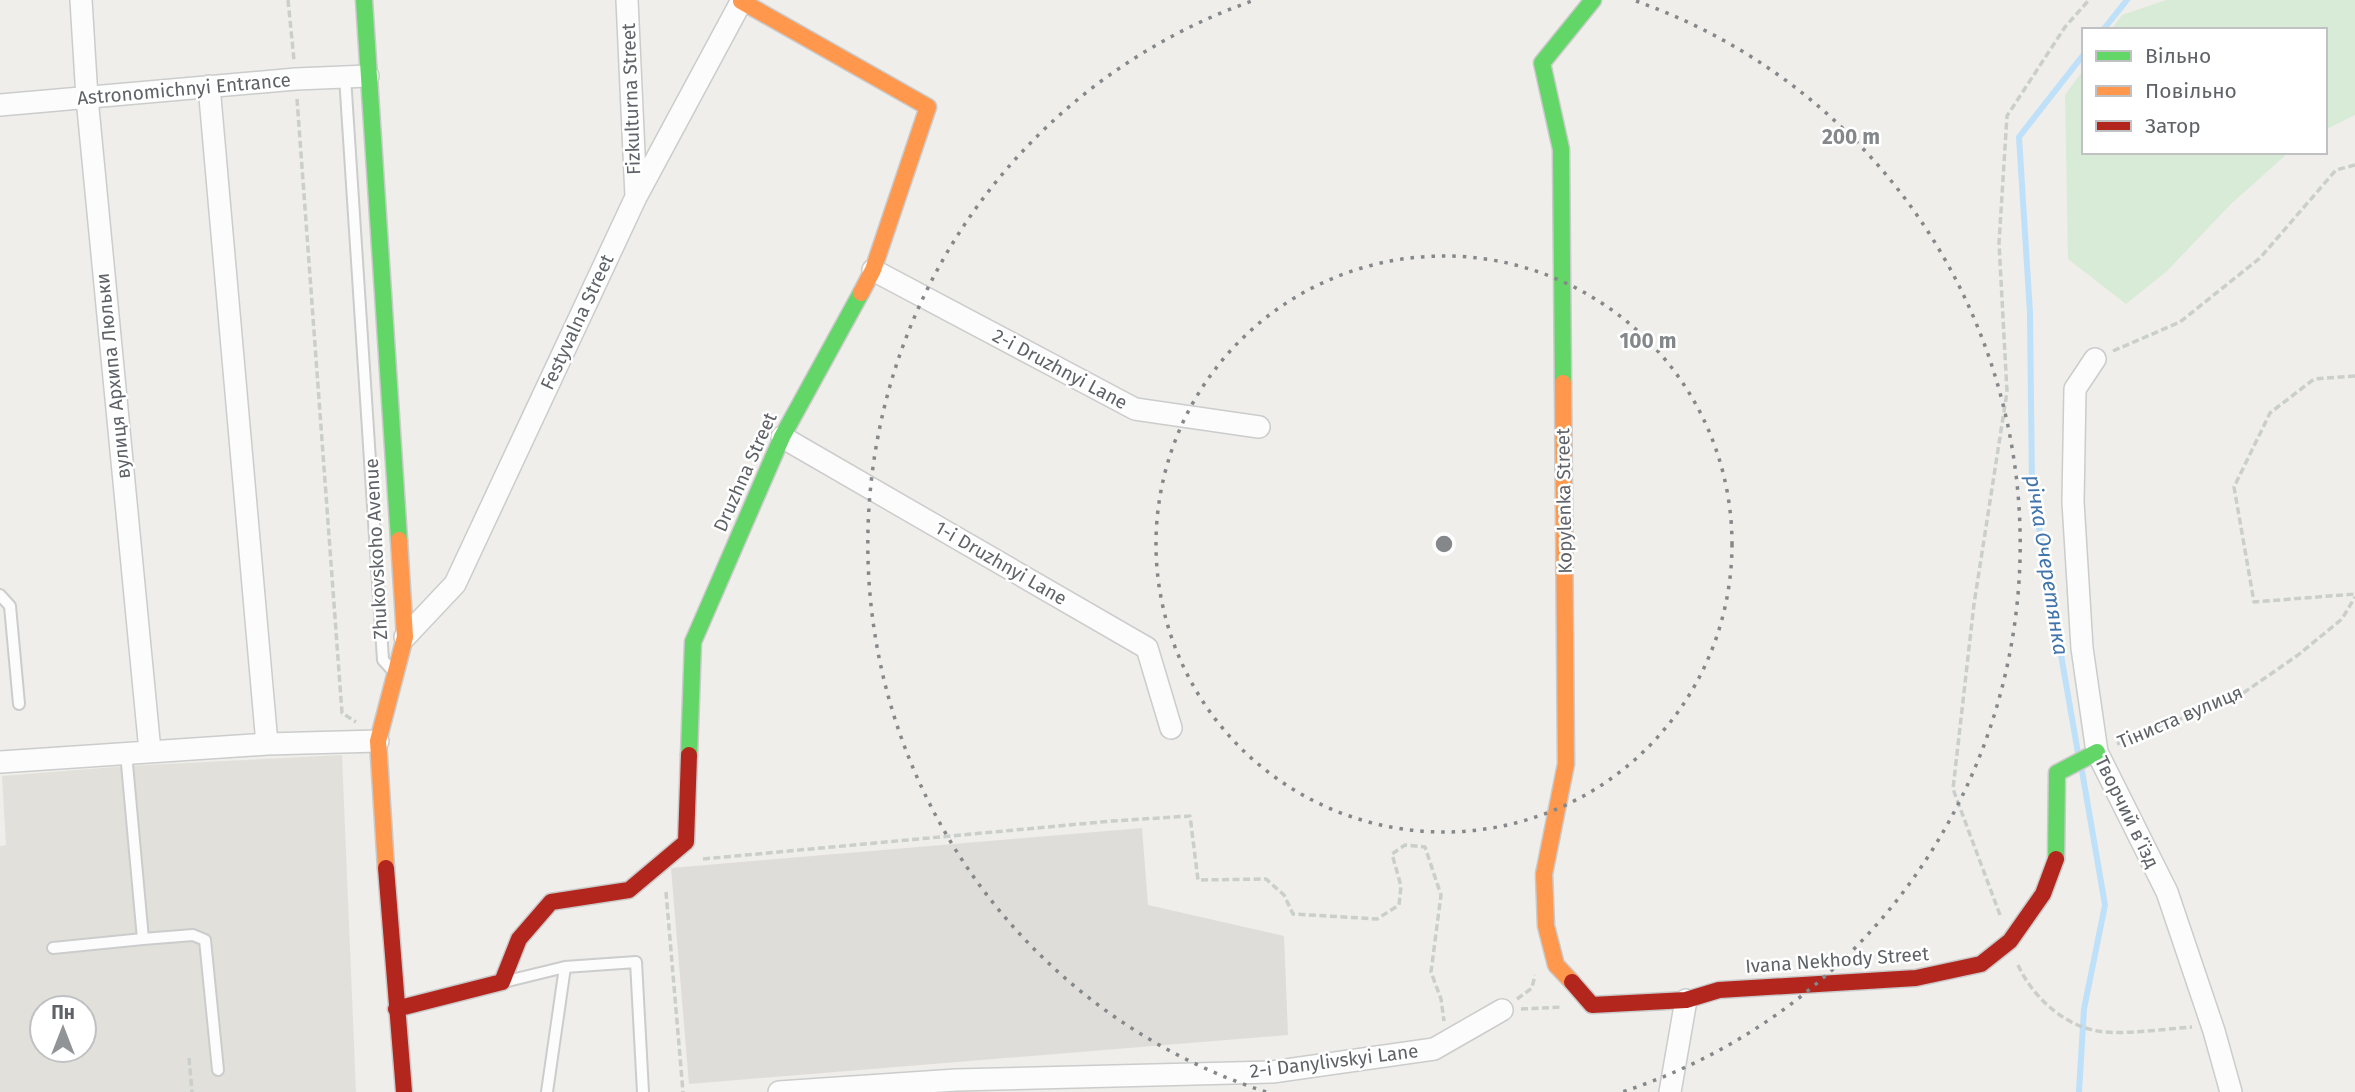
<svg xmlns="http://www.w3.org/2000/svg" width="2355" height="1092" font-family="'Fira Sans',sans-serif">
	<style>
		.industrial { fill: #dfddda }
		.education { fill: #e2e0da; fill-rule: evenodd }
		.green { fill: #d8ebd6 }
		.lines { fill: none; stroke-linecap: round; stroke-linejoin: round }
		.stream { stroke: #bfe0f9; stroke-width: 6 }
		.lane-casing { stroke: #cbcccc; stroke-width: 14 }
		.street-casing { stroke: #cbcccc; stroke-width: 24 }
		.fast-casing { stroke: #cacacb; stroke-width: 19 }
		.slow-casing { stroke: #cacacb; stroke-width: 19 }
		.jam-casing { stroke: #cacacb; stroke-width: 19 }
		.path { stroke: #cacfcc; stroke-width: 3.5; stroke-dasharray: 7 3.5; stroke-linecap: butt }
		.lane { stroke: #fdfcfc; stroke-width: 10 }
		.street { stroke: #fdfcfc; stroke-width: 21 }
		.fast { stroke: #63d668; stroke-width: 16 }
		.slow { stroke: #ff974d; stroke-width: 16 }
		.jam { stroke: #b3261e; stroke-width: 16 }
		.ring { fill: none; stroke: #84888a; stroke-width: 3.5; stroke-dasharray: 3.5 7 }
		.labels { text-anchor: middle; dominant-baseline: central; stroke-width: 5; stroke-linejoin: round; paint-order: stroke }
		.street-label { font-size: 19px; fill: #5f6368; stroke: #fff }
		.water-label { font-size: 21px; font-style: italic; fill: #4174aa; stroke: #fff }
		.centre { fill: #84888a; stroke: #fff; stroke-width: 3.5 }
		.ring-label { font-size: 21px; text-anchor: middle; font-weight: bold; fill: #84888a; stroke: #fff; stroke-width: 5; stroke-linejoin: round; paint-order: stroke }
	</style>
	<rect width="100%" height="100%" fill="#efeeea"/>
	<path class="industrial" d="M 1142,828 L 1148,905 L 1284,936 L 1288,1035 L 689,1084 L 671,868 Z"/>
	<path class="education" d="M 342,755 L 356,1092 L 0,1092 L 0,846 L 6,845 L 2,776 L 127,766 ZM 42,1008 L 84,1008 L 84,1050 L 42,1050 Z"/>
	<path class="green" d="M 2166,0 L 2355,0 L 2355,115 L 2325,130 L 2325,30 L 2111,30 L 2122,15 Z
		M 2084,69 L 2084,152 L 2289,152 L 2231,204 L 2167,271 L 2126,304 L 2068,259 L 2065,95 Z"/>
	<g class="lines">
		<path class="stream" d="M 2103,30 L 2127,0
			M 2078,753 L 2032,487 L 2030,313 L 2019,137 L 2084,54
			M 2079,1092 L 2084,1009 L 2105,905 L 2082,771"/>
		<g class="lane-casing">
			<path id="lane" d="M 345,77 L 383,660 L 393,671
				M 0,595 L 10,606 L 19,704
				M 143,939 L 193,935 L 205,940 L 218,1070
				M 53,948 L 143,939 L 126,753
				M 508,981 L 565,967 L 636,962 L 643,1092
				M 547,1092 L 565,967"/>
		</g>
		<g class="street-casing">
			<path id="street" d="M 81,0 L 87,98 L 150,751
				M 627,0 L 636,197
				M 209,86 L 267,744
				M 0,105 L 296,79 L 368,76
				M 873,270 L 1135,409 L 1259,427
				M 2095,359 L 2075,389 L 2073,502 L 2082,648 L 2097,752 L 2167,892 L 2214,1031 L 2231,1092
				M 782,437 L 1147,648 L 1171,728
				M 405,637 L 455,584 L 636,197 L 742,0
				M 0,762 L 267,744 L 378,741
				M 779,1092 L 956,1080 L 1272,1072 L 1434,1049 L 1502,1010
				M 1670,1092 L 1686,1000"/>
		</g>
		<g class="fast-casing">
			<path id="fast" d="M 364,0 L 399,540
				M 1563,383 L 1561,149 L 1542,63 L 1593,0
				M 689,755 L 693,642 L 782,437 L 861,293
				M 2056,859 L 2057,773 L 2097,752"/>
		</g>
		<g class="slow-casing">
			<path id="slow" d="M 741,1 L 928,107 L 873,270 L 861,293
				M 1563,383 L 1566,764 L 1544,874 L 1546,926 L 1556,965 L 1572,982
				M 386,868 L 378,741 L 405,637 L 399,540"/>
		</g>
		<g class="jam-casing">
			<path id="jam" d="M 386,868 L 404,1092
				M 1572,982 L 1592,1005 L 1686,1000 L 1719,990 L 1916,978 L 1981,964 L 2010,941 L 2043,894 L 2056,859
				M 396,1009 L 502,982 L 519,939 L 551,902 L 629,890 L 686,842 L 689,755"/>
		</g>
		<path class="path" d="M 288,0 L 294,60
			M 297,99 L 342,713 L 356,722
			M 2113,351 L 2180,322 L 2260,258 L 2336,170 L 2355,165
			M 2355,376 L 2314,379 L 2270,413 L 2234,487 L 2254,602 L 2355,594
			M 2117,744 L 2239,696 L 2298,655 L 2342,619 L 2355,597
			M 703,859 L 1112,821 L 1190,816 L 1198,880 L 1266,879 L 1284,895 L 1293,914 L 1377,919 L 1399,905 L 1401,886 L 1392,854 L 1405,845 L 1425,847 L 1441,895 L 1431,972 L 1441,999 L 1444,1021
			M 666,892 L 683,1092
			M 2000,915 L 1953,789 L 1974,604 L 2007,392 L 1999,243 L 2007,116 L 2065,27 L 2089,0
			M 2018,965 C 2033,998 2067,1029 2105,1032 C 2133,1034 2164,1029 2192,1027
			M 1517,999 L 1532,988 L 1535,975
			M 1521,1009 L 1562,1007
			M 189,1058 L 192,1092"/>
		<use href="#lane" class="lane"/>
		<use href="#street" class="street"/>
		<use href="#fast" class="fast"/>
		<use href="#slow" class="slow"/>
		<use href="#jam" class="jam"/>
	</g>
	<g class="ring">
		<circle cx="1444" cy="544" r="288"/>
		<path d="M1266 1092A576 576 0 0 1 1252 1M1636 1A576 576 0 0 1 1622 1092"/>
	</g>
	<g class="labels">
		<g class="street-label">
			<text transform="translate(184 89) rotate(-5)">Astronomichnyi Entrance</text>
			<text transform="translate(631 99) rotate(-92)">Fizkulturna Street</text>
			<text transform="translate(577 322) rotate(-65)">Festyvalna Street</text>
			<text transform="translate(1060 369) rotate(28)">2-i Druzhnyi Lane</text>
			<text transform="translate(113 376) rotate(-96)">вулиця Архипа Люльки</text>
			<text transform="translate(745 472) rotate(-66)">Druzhna Street</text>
			<text transform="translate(1564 501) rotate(-91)">Kopylenka Street</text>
			<text transform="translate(376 549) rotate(-93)">Zhukovskoho Avenue</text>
			<text transform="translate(1001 563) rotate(30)">1-i Druzhnyi Lane</text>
			<text transform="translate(2180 717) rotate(-23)">Тіниста вулиця</text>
			<text transform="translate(2127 812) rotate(64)">Творчий в’їзд</text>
			<text transform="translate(1837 960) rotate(-4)">Ivana Nekhody Street</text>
			<text transform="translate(1334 1061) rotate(-7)">2-i Danylivskyi Lane</text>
		</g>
		<g class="water-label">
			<text transform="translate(2047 565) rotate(81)">річка Очеретянка</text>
		</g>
	</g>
	<circle cx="1444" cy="544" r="10" class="centre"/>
	<g class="ring-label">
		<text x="1851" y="144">200 m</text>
		<text x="1648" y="348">100 m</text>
	</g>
	<rect x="2082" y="28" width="245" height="126" fill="#ffffff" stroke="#bfc1c3" stroke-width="2"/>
	<rect x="2096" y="51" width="35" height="10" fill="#63d668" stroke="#bfc1c3" stroke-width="2"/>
	<text x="2145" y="63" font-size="21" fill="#5f6368">Вільно</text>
	<rect x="2096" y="86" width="35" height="10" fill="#ff974d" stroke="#bfc1c3" stroke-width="2"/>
	<text x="2145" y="98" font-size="21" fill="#5f6368">Повільно</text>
	<rect x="2096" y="121" width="35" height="10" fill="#b3261e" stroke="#bfc1c3" stroke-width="2"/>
	<text x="2145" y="133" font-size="21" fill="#5f6368">Затор</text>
	<g transform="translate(63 1029)"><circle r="33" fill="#ffffff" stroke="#bfc1c3" stroke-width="2"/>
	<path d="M0-5L12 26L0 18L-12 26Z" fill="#919496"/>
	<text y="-10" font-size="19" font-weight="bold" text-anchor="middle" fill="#5f6368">Пн</text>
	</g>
</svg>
